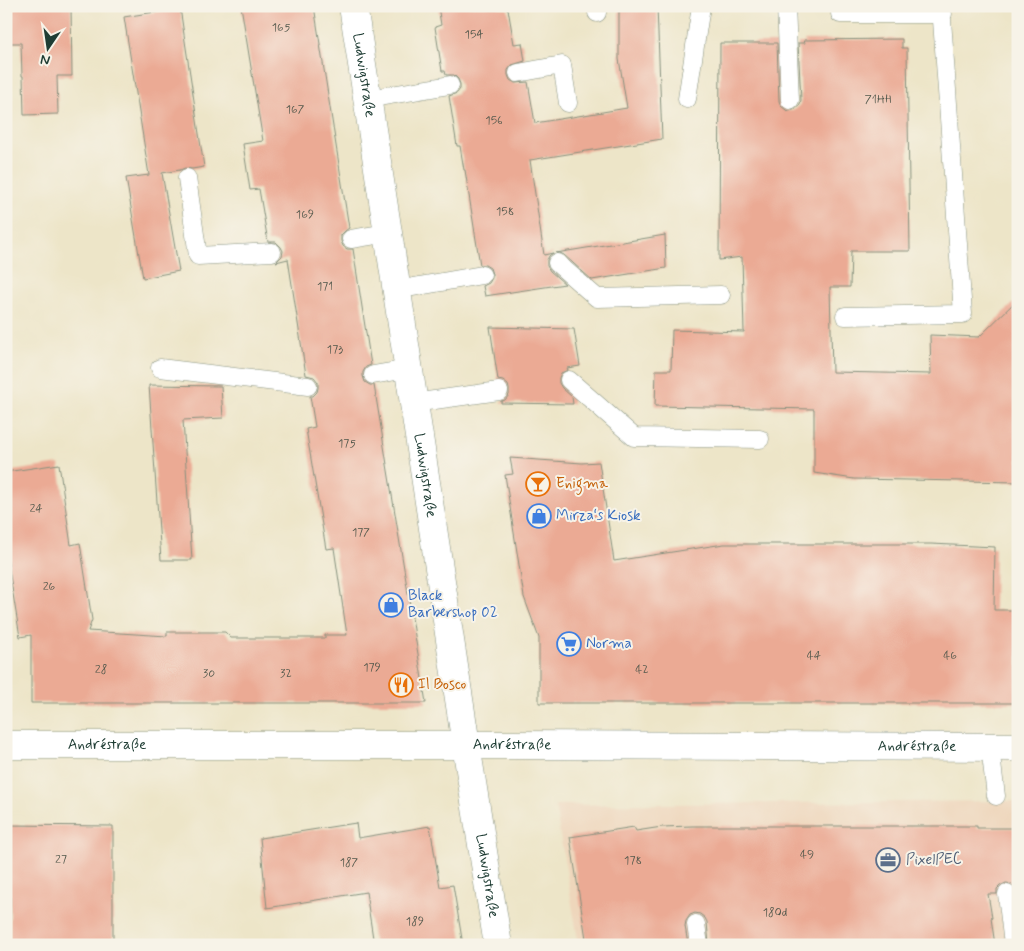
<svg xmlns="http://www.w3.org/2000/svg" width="1024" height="951" font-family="Mynerve,sans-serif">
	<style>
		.built { fill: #eed6bb }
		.building { fill: #ebaa94 }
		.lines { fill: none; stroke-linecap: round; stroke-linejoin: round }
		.lane-casing { stroke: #86917e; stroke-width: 19 }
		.street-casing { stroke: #86917e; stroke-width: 29 }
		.lane { stroke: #fff; stroke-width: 18 }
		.street { stroke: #fff; stroke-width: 28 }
		.labels { text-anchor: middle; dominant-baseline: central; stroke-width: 4; stroke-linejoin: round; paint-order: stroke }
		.number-label { font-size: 12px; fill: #52584c }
		.street-label { font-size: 15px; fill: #1f3d34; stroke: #f7f3e8 }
		.food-label { font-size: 15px; fill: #c56008; stroke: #f7f3e8; text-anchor: start }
		.shop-label { font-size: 15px; fill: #366cbe; stroke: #f7f3e8; text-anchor: start }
		.service-label { font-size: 15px; fill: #4e5e75; stroke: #f7f3e8; text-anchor: start }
	</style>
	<rect width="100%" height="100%" fill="#f7f3e8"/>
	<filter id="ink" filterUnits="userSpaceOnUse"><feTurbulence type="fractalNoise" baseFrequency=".02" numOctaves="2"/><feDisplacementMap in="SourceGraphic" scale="10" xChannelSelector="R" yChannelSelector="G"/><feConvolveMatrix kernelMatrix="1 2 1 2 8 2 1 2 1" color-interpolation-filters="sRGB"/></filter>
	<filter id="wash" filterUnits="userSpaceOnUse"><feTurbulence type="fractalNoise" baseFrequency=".0096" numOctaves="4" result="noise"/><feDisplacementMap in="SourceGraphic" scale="20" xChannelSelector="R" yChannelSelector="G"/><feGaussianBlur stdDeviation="1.12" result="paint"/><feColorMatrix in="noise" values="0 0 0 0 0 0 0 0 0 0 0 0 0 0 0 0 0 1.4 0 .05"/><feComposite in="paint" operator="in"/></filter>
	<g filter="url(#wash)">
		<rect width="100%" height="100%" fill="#ede5c8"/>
		<path class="built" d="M 1018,801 L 1018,945 L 579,945 L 555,805 Z"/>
		<g id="blocks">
			<path class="building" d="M 6,6 L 71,6 L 72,76 L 57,76 L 58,114 L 24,115 L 23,76 L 22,76 L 21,43 L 6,43 Z
				M 241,6 L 314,6 L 349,228 L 345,231 L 341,235 L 341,241 L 343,246 L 347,249 L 353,249 L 371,365 L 366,367 L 363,372 L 363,376 L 365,382 L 370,385 L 374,385 L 426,703 L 31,703 L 31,635 L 20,637 L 6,551 L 6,472 L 59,464 L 71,545 L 80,543 L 92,620 L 88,631 L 167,636 L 167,632 L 225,632 L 231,638 L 325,638 L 325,635 L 347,635 L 334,548 L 326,549 L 306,429 L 315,427 L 310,396 L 313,396 L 317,392 L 318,388 L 318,382 L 314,377 L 306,375 L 288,259 L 276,262 L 282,256 L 283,251 L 281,247 L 276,242 L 268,242 L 259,189 L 250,190 L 243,144 L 263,141 Z
				M 438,6 L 495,6 L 508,9 L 514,44 L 522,43 L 525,61 L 512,65 L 508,70 L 508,75 L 510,80 L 515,83 L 528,82 L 535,123 L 627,108 L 619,59 L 619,6 L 657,6 L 662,139 L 530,160 L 544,255 L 553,253 L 549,256 L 547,260 L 547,266 L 550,271 L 565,284 L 485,296 L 483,286 L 489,283 L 492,278 L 492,274 L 490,268 L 485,265 L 480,265 L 465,170 L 464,170 L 460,146 L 457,146 L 449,96 L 457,93 L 460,89 L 460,84 L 458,79 L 454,75 L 446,75 L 445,71 L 442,71 L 435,27 L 441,25 Z
				M 180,8 L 204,167 L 192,169 L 185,168 L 180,170 L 162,173 L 179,271 L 143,278 L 126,178 L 149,175 L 124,17 Z
				M 902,39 L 902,48 L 907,48 L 910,251 L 851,251 L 850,287 L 830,287 L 832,372 L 931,374 L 930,335 L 979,337 L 1018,299 L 1018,482 L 854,479 L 814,473 L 814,409 L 655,406 L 656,370 L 671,370 L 672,330 L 744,332 L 742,257 L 719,260 L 720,43 L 777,43 L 779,101 L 781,106 L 786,110 L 790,111 L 796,109 L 800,104 L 801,100 L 798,43 L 805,43 L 804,40 Z
				M 665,235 L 666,268 L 592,280 L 564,255 L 560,253 L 556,253 Z
				M 490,327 L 574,329 L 580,366 L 567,368 L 568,370 L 561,373 L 559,378 L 559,383 L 562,388 L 572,397 L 573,404 L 501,403 L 501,401 L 505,400 L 509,395 L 509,389 L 508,385 L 503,381 L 498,380 Z
				M 149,385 L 221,386 L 223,418 L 183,420 L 192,560 L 161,560 Z
				M 510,458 L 582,463 L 599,462 L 614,561 L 724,544 L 931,544 L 995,547 L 994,610 L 1018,610 L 1018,703 L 539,703 L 539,638 L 524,597 L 505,475 L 513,474 Z
				M 356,823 L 358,838 L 430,826 L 440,887 L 453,885 L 463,945 L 374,945 L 366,892 L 267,908 L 260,838 Z
				M 6,825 L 113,826 L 113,945 L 10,945 L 10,893 L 6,893 Z
				M 692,826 L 977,826 L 977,828 L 1018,828 L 1018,894 L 1015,887 L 1012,884 L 1006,883 L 1000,886 L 997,889 L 997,894 L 988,894 L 992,918 L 991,918 L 995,945 L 709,945 L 707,922 L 705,918 L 700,914 L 695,913 L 690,915 L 686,921 L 685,926 L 688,945 L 587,945 L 570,837 L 634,827 L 636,831 L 662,827 Z"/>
		</g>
	</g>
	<g filter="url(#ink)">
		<use href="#blocks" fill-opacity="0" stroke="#86917e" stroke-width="1"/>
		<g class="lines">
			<g class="lane-casing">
				<path id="lane" d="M 597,6 L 597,13
					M 786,6 L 790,100
					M 840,14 L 943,14
					M 518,73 L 562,65 L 568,103
					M 367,99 L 450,85
					M 687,99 L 701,6
					M 187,178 L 198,256 L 272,252
					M 351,239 L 388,233
					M 557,263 L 597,298 L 721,295
					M 396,290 L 482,275
					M 845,316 L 963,314 L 941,6
					M 160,368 L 308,386
					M 373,375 L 408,369
					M 569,380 L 634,437 L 760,439
					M 413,403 L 499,391
					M 990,747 L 996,796
					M 1007,894 L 1013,945
					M 696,924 L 699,945"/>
			</g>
			<g class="street-casing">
				<g id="street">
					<path id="s1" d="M 353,6 L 388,233 L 466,745 L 498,945"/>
					<path id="s2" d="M 6,745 L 512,745 L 1018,747"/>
				</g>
			</g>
			<use href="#lane" class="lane"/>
			<use href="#street" class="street"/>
		</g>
	</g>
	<defs>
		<g id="bar-ring" transform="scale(1.25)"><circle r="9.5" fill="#f7f3e8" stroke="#e8710a" stroke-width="1.5"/><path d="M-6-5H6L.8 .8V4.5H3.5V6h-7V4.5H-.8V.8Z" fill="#e8710a"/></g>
		<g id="shop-ring" transform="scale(1.25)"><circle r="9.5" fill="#f7f3e8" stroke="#3f7fe0" stroke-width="1.5"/><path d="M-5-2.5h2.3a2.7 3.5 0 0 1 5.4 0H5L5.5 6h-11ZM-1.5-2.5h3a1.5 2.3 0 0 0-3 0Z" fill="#3f7fe0"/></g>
		<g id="supermarket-ring" transform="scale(1.25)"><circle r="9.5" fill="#f7f3e8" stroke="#3f7fe0" stroke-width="1.5"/><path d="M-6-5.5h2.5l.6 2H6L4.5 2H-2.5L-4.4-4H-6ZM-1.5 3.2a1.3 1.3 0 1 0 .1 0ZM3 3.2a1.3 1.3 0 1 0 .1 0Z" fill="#3f7fe0"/></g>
		<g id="restaurant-ring" transform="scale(1.25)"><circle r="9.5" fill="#f7f3e8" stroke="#e8710a" stroke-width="1.5"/><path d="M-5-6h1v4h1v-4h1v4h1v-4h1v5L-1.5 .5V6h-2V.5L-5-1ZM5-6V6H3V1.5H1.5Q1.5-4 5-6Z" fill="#e8710a"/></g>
		<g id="office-ring" transform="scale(1.25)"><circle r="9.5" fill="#f7f3e8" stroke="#5c6f8a" stroke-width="1.5"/><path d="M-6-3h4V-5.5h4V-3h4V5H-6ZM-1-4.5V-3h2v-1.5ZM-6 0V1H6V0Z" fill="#5c6f8a"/></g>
	</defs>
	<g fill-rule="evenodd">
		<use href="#bar-ring" x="538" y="484"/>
		<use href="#shop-ring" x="539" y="516"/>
		<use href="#shop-ring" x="391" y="605"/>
		<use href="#supermarket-ring" x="569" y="644"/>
		<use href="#restaurant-ring" x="401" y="685"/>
		<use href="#office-ring" x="888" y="860"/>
	</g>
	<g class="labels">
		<g class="number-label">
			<text x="281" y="28">165</text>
			<text x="474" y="35">154</text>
			<text x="878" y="100">71HH</text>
			<text x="295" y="110">167</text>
			<text x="494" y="121">156</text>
			<text x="505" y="212">158</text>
			<text x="305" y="215">169</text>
			<text x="325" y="287">171</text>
			<text x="335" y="350">173</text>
			<text x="347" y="444">175</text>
			<text x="36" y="509">24</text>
			<text x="361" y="533">177</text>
			<text x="49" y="587">26</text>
			<text x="814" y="656">44</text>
			<text x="950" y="656">46</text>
			<text x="372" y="668">179</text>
			<text x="101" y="670">28</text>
			<text x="642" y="670">42</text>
			<text x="209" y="674">30</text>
			<text x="286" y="674">32</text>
			<text x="807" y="855">49</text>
			<text x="61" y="860">27</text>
			<text x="633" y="861">178</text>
			<text x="349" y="863">187</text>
			<text x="775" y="913">180d</text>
			<text x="415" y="922">189</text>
		</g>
		<g class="street-label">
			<text stroke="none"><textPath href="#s1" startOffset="70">Ludwigstraße</textPath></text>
			<text stroke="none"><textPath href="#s1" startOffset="475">Ludwigstraße</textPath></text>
			<text stroke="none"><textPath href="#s2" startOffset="101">Andréstraße</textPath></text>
			<text stroke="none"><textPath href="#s2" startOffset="506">Andréstraße</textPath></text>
			<text stroke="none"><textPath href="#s2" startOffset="911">Andréstraße</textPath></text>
			<text stroke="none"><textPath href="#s1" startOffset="880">Ludwigstraße</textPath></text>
		</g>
		<g class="food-label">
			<text x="556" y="484">Enigma</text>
			<text x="418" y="685">Il Bosco</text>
		</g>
		<g class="shop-label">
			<text x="556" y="516">Mirza‘s Kiosk</text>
			<text x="408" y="596">Black<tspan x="408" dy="17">Barbershop 02</tspan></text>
			<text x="586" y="644">Norma</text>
		</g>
		<g class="service-label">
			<text x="906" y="860">PixelPEC</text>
		</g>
	</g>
	<rect width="1024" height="951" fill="none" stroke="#f7f3e8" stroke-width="25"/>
	<g transform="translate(48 48) rotate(193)" stroke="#f7f3e8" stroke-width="4" paint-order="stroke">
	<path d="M0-4L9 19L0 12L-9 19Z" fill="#1f3d34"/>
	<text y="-8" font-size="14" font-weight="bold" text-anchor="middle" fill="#1f3d34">N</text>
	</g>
</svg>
